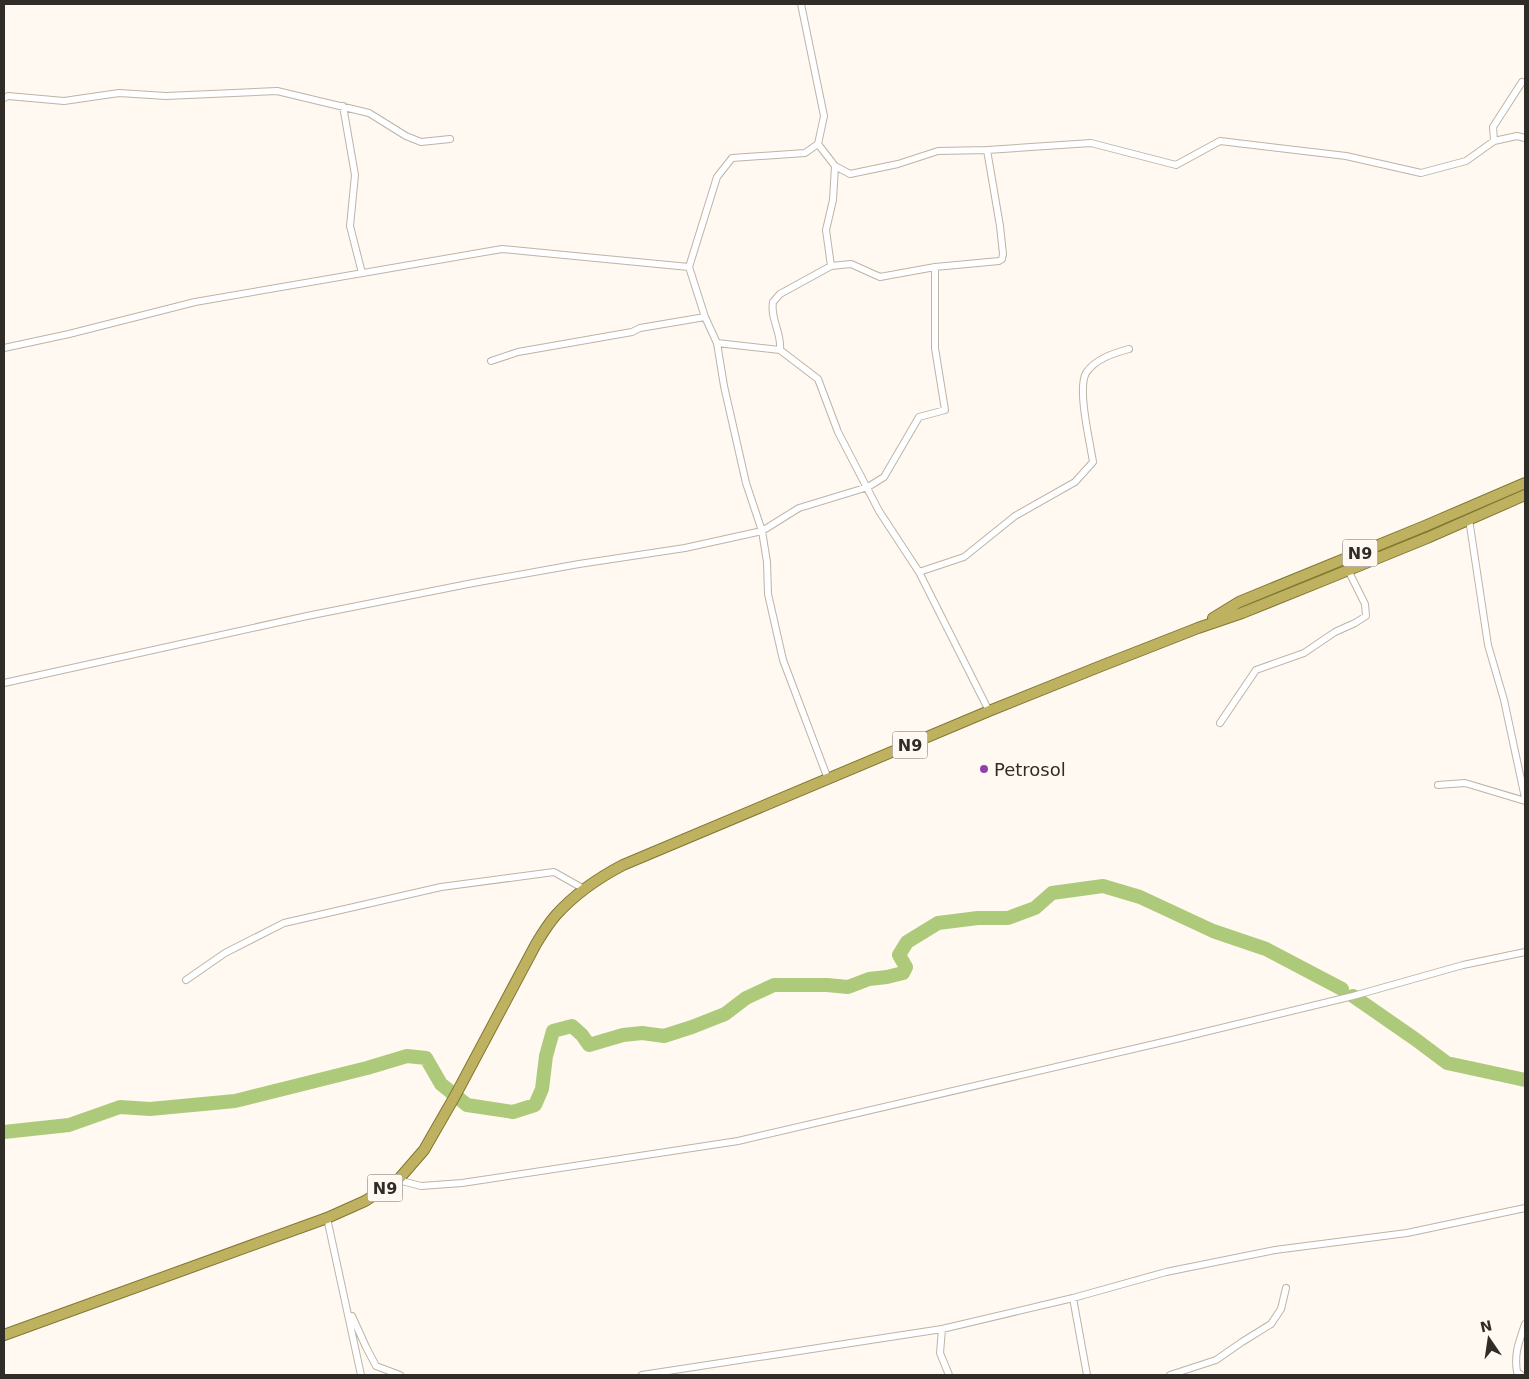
<svg xmlns="http://www.w3.org/2000/svg" width="1529" height="1379" font-family="'DejaVu Sans',sans-serif">
	<style>
		.lines { fill: none; stroke-linecap: round; stroke-linejoin: round }
		.river { stroke: #adca7a; stroke-width: 14 }
		.minor-casing { stroke: #bcb4a7; stroke-width: 8 }
		.trunk-casing { stroke: #817732; stroke-width: 12 }
		.minor { stroke: #fff; stroke-width: 6 }
		.trunk { stroke: #beb260; stroke-width: 10 }
		.poi-dot { fill: #9240af; stroke: #fff9f2; stroke-width: 2 }
		.labels { text-anchor: middle; dominant-baseline: central; stroke-width: 4; stroke-linejoin: round; paint-order: stroke }
		.shield { fill: #fff9f2; stroke: #6e6a65; stroke-width: 1 }
		.shield-label { font-size: 16px; font-weight: bold; fill: #302d28 }
		.poi-label { font-size: 18px; fill: #302d28; stroke: #fff9f2; text-anchor: start }
	</style>
	<rect width="100%" height="100%" fill="#fff9f2"/>
	<g class="lines">
		<path class="river" d="M 1353,996 L 1415,1039 L 1447,1063 L 1525,1080
			M 4,1132 L 69,1125 L 120,1107 L 150,1109 L 235,1101 L 367,1068 L 407,1056 L 426,1058 L 441,1084 L 467,1105 L 513,1112 L 535,1105 L 542,1089 L 546,1056 L 553,1031 L 572,1026 L 582,1035 L 589,1045 L 623,1035 L 642,1033 L 664,1036 L 692,1027 L 725,1014 L 746,998 L 774,985 L 827,985 L 848,987 L 869,979 L 887,977 L 903,973 L 906,967 L 899,955 L 907,942 L 938,923 L 978,918 L 1008,918 L 1035,908 L 1052,893 L 1103,886 L 1140,897 L 1213,931 L 1266,949 L 1342,989"/>
		<g class="minor-casing">
			<path id="minor" d="M 801,4 L 824,116 L 818,144 L 805,153 L 732,158 L 717,177 L 689,267 L 705,317 L 717,343 L 780,350 L 818,379 L 838,432 L 879,511 L 919,572 L 989,711
				M 4,98 L 8,96 L 64,101 L 119,93 L 166,96 L 277,91 L 369,113 L 406,136 L 421,142 L 450,139
				M 343,106 L 355,175 L 350,226 L 362,273
				M 1494,141 L 1493,127 L 1522,82
				M 818,144 L 835,166 L 833,200 L 826,230 L 831,266
				M 835,166 L 850,174 L 898,164 L 938,151 L 987,150 L 1091,143 L 1176,165 L 1220,141 L 1346,156 L 1421,173 L 1466,161 L 1494,141 L 1517,136 L 1525,138
				M 717,343 L 724,386 L 746,483 L 762,531 L 767,562 L 768,594 L 783,660 L 828,779
				M 4,348 L 69,334 L 195,302 L 502,249 L 689,267
				M 780,350 C 782,333 770,319 773,302 L 780,294 L 831,266 L 851,264 L 880,277 L 935,267 L 999,261 L 1002,259 L 1003,254 L 1000,226 L 987,150
				M 491,361 L 518,352 L 632,332 L 640,328 L 705,317
				M 1469,519 L 1488,645 L 1504,700 L 1525,798
				M 919,572 L 964,557 L 1015,516 L 1075,482 L 1093,462 C 1090,442 1077,389 1086,373 C 1095,359 1114,353 1129,349
				M 4,683 L 307,616 L 473,583 L 579,564 L 685,548 L 762,531 L 799,508 L 868,487 L 884,477 L 919,417 L 945,410 L 935,348 L 935,267
				M 1220,723 L 1256,670 L 1304,653 L 1335,632 L 1355,623 L 1366,616 L 1365,604 L 1348,570
				M 1438,785 L 1465,783 L 1525,801
				M 186,980 L 225,953 L 284,923 L 441,887 L 554,872 L 584,889
				M 398,1180 L 421,1186 L 462,1183 L 738,1141 L 1176,1039 L 1353,996 L 1463,965 L 1525,952
				M 327,1218 L 361,1375
				M 1073,1298 L 1087,1375
				M 352,1316 L 366,1347 L 376,1366 L 400,1375
				M 942,1329 L 940,1353 L 949,1375
				M 642,1375 L 942,1329 L 1073,1298 L 1166,1272 L 1275,1250 L 1407,1233 L 1525,1208
				M 1170,1375 L 1216,1360 L 1242,1342 L 1271,1324 L 1281,1309 L 1286,1288
				M 1521,1375 L 1517,1372 C 1514,1353 1519,1342 1525,1324"/>
		</g>
		<g class="trunk-casing">
			<path id="trunk" d="M 1213,618 L 1239,602 L 1425,526 L 1525,483
				M 4,1335 L 327,1218 L 365,1201 L 398,1180 L 424,1150 L 455,1096 L 536,944 C 542,934 548,924 556,915 C 575,894 598,878 623,865 L 989,711 L 1101,666 L 1198,628 L 1242,613 L 1324,580 L 1427,538 L 1525,495"/>
		</g>
		<use href="#minor" class="minor"/>
		<use href="#trunk" class="trunk"/>
	</g>
	<circle class="poi-dot" cx="984" cy="769" r="5"/>
	<g class="labels">
		<g class="shield">
			<rect x="1342.5" y="539.5" width="35" height="27" rx="4"/>
			<rect x="892.5" y="731.5" width="35" height="27" rx="4"/>
			<rect x="367.5" y="1174.5" width="35" height="27" rx="4"/>
		</g>
		<g class="shield-label">
			<text x="1360" y="553">N9</text>
			<text x="910" y="745">N9</text>
			<text x="385" y="1188">N9</text>
		</g>
		<g class="poi-label">
			<text x="994" y="769">Petrosol</text>
		</g>
	</g>
	<rect width="1529" height="1379" fill="none" stroke="#302d28" stroke-width="10"/>
	<g transform="translate(1489 1339) rotate(347)" stroke="#fff9f2" stroke-width="4" paint-order="stroke">
	<path d="M0-4L9 19L0 12L-9 19Z" fill="#302d28"/>
	<text y="-8" font-size="14" font-weight="bold" text-anchor="middle" fill="#302d28">N</text>
	</g>
</svg>
